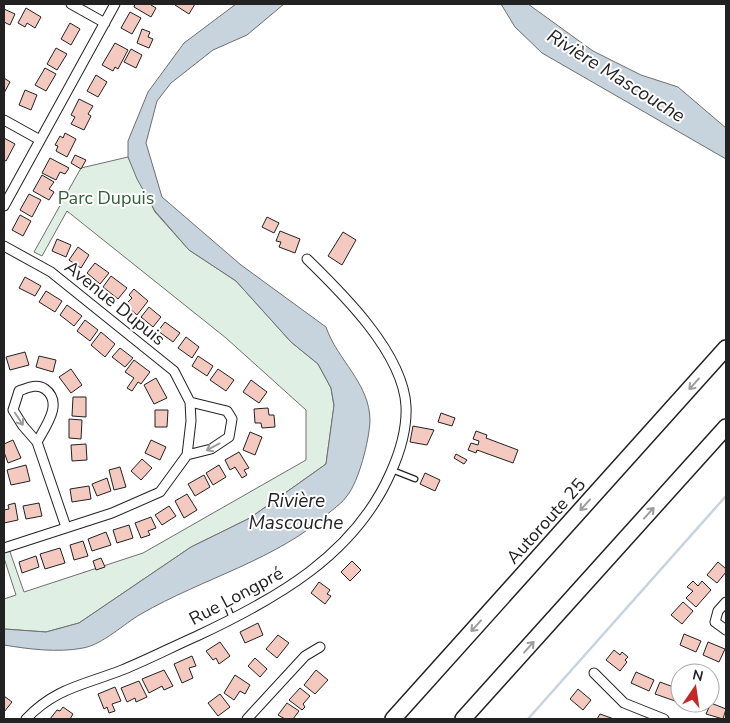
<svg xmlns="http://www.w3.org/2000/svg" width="730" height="723" font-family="'Nunito Sans',sans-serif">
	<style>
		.green { fill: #e0efe3; stroke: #6f6f6f }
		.water { fill: #c7d3dd; stroke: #6f6f6f }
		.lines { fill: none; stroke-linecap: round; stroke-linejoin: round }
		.stream { stroke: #c7d3dd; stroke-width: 2.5 }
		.building { fill: #f3c9c0; stroke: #222 }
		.lane-casing { stroke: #222; stroke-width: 7 }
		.street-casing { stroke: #222; stroke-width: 11 }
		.highway-casing { stroke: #222; stroke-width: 18 }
		.lane { stroke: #fff; stroke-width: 4.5 }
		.street { stroke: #fff; stroke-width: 9 }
		.highway { stroke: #fff; stroke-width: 15 }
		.oneway { stroke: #9c9c9c }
		.labels { text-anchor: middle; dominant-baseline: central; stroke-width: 4; stroke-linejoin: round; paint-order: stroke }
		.park-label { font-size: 18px; fill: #2f5e38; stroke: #fff }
		.street-label { font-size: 18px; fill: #222; stroke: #fff }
		.water-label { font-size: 19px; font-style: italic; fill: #222; stroke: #fff }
	</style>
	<rect width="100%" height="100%" fill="#fff"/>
	<path class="green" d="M 128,157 L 155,212 L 189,250 L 236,281 L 291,342 L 318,364 L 331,388 L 334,406 L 326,464 L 250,518 L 191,547 L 79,623 L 46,632 L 4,629 L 4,599 L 16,595 L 4,558 L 4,550 L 9,549 L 24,592 L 143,553 L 306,460 L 306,410 L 226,338 L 67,211 L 42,256 L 34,252 L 81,168 Z"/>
	<path class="water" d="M 236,4 L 284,4 L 247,35 L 213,50 L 171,83 L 157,101 L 146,143 L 162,197 L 241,265 L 326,327 C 337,360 370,383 370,421 C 369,441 359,481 347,496 C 343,502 336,507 330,512 C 277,560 203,578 141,614 C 125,623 102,645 83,648 C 58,653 28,649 4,645 L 4,629 L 46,632 L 79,623 L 191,547 L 250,518 L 326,464 L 334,405 L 331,388 L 318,364 L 291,342 L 236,281 L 189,250 L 155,211 L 137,179 L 128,157 L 128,141 L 148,92 L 184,43 Z
		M 501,4 L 528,4 L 593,51 L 641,75 L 678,87 L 726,128 L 726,159 L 542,53 L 515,27 Z"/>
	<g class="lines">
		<path class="stream" d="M 528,719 L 726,496"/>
	</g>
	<path class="building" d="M 135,4 L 152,4 L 151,5 L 156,8 L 151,17 L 134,7 Z
		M 176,4 L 195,4 L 189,14 L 175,5 Z
		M 26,8 L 41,17 L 35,28 L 27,23 L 25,27 L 18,23 Z
		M 4,9 L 15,14 L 10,25 L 4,22 Z
		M 130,12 L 141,18 L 132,34 L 121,28 Z
		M 70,23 L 80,29 L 71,45 L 61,39 Z
		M 142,29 L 150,32 L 148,37 L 153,39 L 149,48 L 137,43 Z
		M 115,43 L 128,50 L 118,69 L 115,67 L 113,71 L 102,65 Z
		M 56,48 L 67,54 L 57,70 L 47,64 Z
		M 131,49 L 142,55 L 136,68 L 124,62 Z
		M 45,68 L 56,74 L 46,91 L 35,85 Z
		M 96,75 L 107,82 L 98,97 L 87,91 Z
		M 4,78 L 10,82 L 4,93 Z
		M 25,90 L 37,95 L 31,110 L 19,105 Z
		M 79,99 L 93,106 L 88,114 L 91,116 L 84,130 L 71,124 L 75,117 L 71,115 Z
		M 65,133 L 76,139 L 67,157 L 56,151 L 58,146 L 55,145 L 60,136 L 63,138 Z
		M 4,138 L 15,144 L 6,161 L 4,160 Z
		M 75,155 L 86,160 L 81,169 L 71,163 Z
		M 50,158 L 69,168 L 65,174 L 60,172 L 56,180 L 42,173 Z
		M 42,175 L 54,182 L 49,189 L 54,192 L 49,200 L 33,191 Z
		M 29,194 L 41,200 L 32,217 L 20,210 Z
		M 20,215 L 31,221 L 23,236 L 12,230 Z
		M 267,217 L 279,223 L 274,233 L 262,227 Z
		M 280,231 L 300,239 L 295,253 L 279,247 L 281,242 L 276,241 Z
		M 343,232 L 356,240 L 342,265 L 328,256 Z
		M 57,239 L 71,245 L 66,257 L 52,251 Z
		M 78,247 L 89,255 L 81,268 L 69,260 Z
		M 95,263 L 109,273 L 100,284 L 87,273 Z
		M 111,276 L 127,288 L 118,299 L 103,287 Z
		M 25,277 L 41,286 L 35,296 L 19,288 Z
		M 134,289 L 148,301 L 137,315 L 125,305 L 132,298 L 129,295 Z
		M 46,291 L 62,301 L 55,312 L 39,302 Z
		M 67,305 L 82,316 L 74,326 L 60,315 Z
		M 149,307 L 161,317 L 153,327 L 141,317 Z
		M 85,320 L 98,330 L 90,341 L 77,331 Z
		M 165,322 L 180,333 L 173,342 L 158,331 Z
		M 101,332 L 115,344 L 105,357 L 91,345 Z
		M 186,337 L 199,347 L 192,358 L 178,348 Z
		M 120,348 L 133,358 L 125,367 L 112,357 Z
		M 25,352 L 29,365 L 10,370 L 6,357 Z
		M 39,356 L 56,360 L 53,372 L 36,367 Z
		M 198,356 L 213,366 L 207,376 L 192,366 Z
		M 134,360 L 150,372 L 141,384 L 138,382 L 132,391 L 127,388 L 134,378 L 125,372 Z
		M 71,369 L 82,385 L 71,393 L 59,377 Z
		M 218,369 L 234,380 L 226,391 L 210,380 Z
		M 156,378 L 167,398 L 154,404 L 144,385 Z
		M 251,380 L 267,392 L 259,403 L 243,392 Z
		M 73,397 L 86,397 L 86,417 L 72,416 Z
		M 268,408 L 269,415 L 274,415 L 275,427 L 262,428 L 261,423 L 255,423 L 254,409 Z
		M 155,410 L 168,410 L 167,427 L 155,427 Z
		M 441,413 L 455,418 L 452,426 L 438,422 Z
		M 69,419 L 82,420 L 81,439 L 69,438 Z
		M 413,426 L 434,430 L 427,445 L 410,442 Z
		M 476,431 L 487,435 L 486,438 L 518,450 L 513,463 L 477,450 L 476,453 L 468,450 L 471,443 L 478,445 L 479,441 L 473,439 Z
		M 250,432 L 262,437 L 255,455 L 243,450 Z
		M 13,440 L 21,458 L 8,463 L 4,452 L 4,444 Z
		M 151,440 L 166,447 L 160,460 L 145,453 Z
		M 86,444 L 87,460 L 72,461 L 71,445 Z
		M 239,452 L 249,468 L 244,470 L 247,475 L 242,478 L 235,467 L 230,470 L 225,460 Z
		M 456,454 L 467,460 L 464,464 L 454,458 Z
		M 142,459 L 152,468 L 141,480 L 131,471 Z
		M 26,465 L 30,481 L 11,485 L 7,470 Z
		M 219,465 L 226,477 L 213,485 L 206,473 Z
		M 120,467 L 126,487 L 114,490 L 109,470 Z
		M 425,473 L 440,480 L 435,491 L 420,484 Z
		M 204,475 L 210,487 L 195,496 L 188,484 Z
		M 107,478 L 111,491 L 97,496 L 92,484 Z
		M 89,486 L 91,499 L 72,502 L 70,489 Z
		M 187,494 L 197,510 L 184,518 L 175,501 Z
		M 15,503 L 18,520 L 4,523 L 4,510 L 9,509 L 8,505 Z
		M 39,503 L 42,516 L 26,519 L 23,506 Z
		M 169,506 L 176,516 L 162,525 L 155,515 Z
		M 151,517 L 156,528 L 148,531 L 150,535 L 141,538 L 135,523 Z
		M 129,525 L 133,538 L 117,543 L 113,530 Z
		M 106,532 L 111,545 L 92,551 L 88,539 Z
		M 83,541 L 88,556 L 74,560 L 70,545 Z
		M 60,548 L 65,563 L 45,569 L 40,554 Z
		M 36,556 L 39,567 L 22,573 L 19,562 Z
		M 101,558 L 105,567 L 96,570 L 93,561 Z
		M 352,561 L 361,570 L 350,581 L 341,572 Z
		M 718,562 L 726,569 L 726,572 L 717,583 L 707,575 Z
		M 693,581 L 698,586 L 702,581 L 711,590 L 696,607 L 686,598 L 693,591 L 687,587 Z
		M 319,582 L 330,590 L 327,594 L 331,596 L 325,604 L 311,593 Z
		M 683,602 L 693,611 L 682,624 L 671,615 Z
		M 258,623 L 263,635 L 245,643 L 240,632 Z
		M 684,634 L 701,641 L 696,652 L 680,645 Z
		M 278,635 L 289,643 L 277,658 L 266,649 Z
		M 220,642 L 230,656 L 219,664 L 216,658 L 213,660 L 206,651 Z
		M 708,642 L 725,649 L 719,662 L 703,655 Z
		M 614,650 L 620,655 L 622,652 L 628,657 L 625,660 L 627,662 L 620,671 L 606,660 Z
		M 192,656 L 196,666 L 189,668 L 193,678 L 182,683 L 174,664 Z
		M 255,658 L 267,669 L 260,677 L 248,666 Z
		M 164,670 L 173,686 L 164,690 L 162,686 L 149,693 L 142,679 Z
		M 316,670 L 328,680 L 315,694 L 304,685 Z
		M 636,672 L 654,680 L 649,691 L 631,683 Z
		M 235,675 L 250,685 L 245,694 L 240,691 L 234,700 L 224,693 Z
		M 139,681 L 147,697 L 136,702 L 135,698 L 127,702 L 121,688 Z
		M 660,682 L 676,688 L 677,685 L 680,686 L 678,702 L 655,694 Z
		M 115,687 L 121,701 L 112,704 L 115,711 L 109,713 L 107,707 L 104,709 L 98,694 Z
		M 300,688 L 310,696 L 303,704 L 305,707 L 302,710 L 289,700 Z
		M 578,689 L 591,700 L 583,710 L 570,699 Z
		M 220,694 L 230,707 L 218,716 L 208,703 Z
		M 4,696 L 12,702 L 4,712 Z
		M 287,703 L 299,711 L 293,719 L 285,719 L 278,715 Z
		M 681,703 L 699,703 L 696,710 Z
		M 711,703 L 726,709 L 723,719 L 706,714 Z
		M 63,707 L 73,714 L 70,719 L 50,719 L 57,710 L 60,711 Z
		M 600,714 L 614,719 L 597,719 Z"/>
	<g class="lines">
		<g class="lane-casing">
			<path id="lane" d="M 392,470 L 415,479
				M 228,608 L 232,618"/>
		</g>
		<g class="street-casing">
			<path id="street" d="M 71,4 L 105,23
				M 4,120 L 40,140
				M 4,206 L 115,4
				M 4,246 L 51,272 L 174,371 L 190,402 L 191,421 L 187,455 L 160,492 L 112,513 L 4,548
				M 37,442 C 45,427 64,403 45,389 C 37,383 27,388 19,391 L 13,410 L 23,426 L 37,442 L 66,527
				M 187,455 L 211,449 L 229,437 L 232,419 L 227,411 L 190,402
				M 726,602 L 718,611 L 715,622 L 726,630
				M 594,673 L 624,703 L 664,719
				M 26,719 C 55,688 84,685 122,670 C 147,660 172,647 197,636 C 276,599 355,555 391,472 C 400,452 407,428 406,406 C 403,353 343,294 307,259
				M 247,719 L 305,656 L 320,647"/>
		</g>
		<g class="highway-casing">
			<path id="highway" d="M 393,719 L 726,348
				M 463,719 L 726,427"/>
		</g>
		<use href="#lane" class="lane"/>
		<use href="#street" class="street"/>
		<use href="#highway" class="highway"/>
	</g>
	<defs><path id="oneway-shaft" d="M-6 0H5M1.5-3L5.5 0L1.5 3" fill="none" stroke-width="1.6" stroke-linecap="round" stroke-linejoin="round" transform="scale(1.25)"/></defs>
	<g class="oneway">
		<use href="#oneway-shaft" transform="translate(694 384) rotate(132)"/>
		<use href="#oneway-shaft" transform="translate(19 419) rotate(57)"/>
		<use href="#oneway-shaft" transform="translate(213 447) rotate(152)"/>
		<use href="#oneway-shaft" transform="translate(585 505) rotate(132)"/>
		<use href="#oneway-shaft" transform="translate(649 513) rotate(-48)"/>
		<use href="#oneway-shaft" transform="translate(476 626) rotate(132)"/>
		<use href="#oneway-shaft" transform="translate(529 647) rotate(-48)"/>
	</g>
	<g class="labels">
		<g class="park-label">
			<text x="106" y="198">Parc Dupuis</text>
		</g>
		<g class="street-label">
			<text transform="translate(115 303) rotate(39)">Avenue Dupuis</text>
			<text transform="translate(546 521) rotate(-48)">Autoroute 25</text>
			<text transform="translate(236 596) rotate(-28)">Rue Longpré</text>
		</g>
		<g class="water-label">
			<text transform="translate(616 76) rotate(32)">Rivière Mascouche</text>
			<text x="296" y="501">Rivière<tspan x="296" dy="22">Mascouche</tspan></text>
		</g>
	</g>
	<rect width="730" height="723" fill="none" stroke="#222222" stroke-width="10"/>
	<g transform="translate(695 688) rotate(13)"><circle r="24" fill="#ffffff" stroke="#a7a7a7"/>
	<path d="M0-4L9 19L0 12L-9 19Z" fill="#c62828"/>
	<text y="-8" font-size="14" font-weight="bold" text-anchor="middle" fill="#222222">N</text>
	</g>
</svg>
